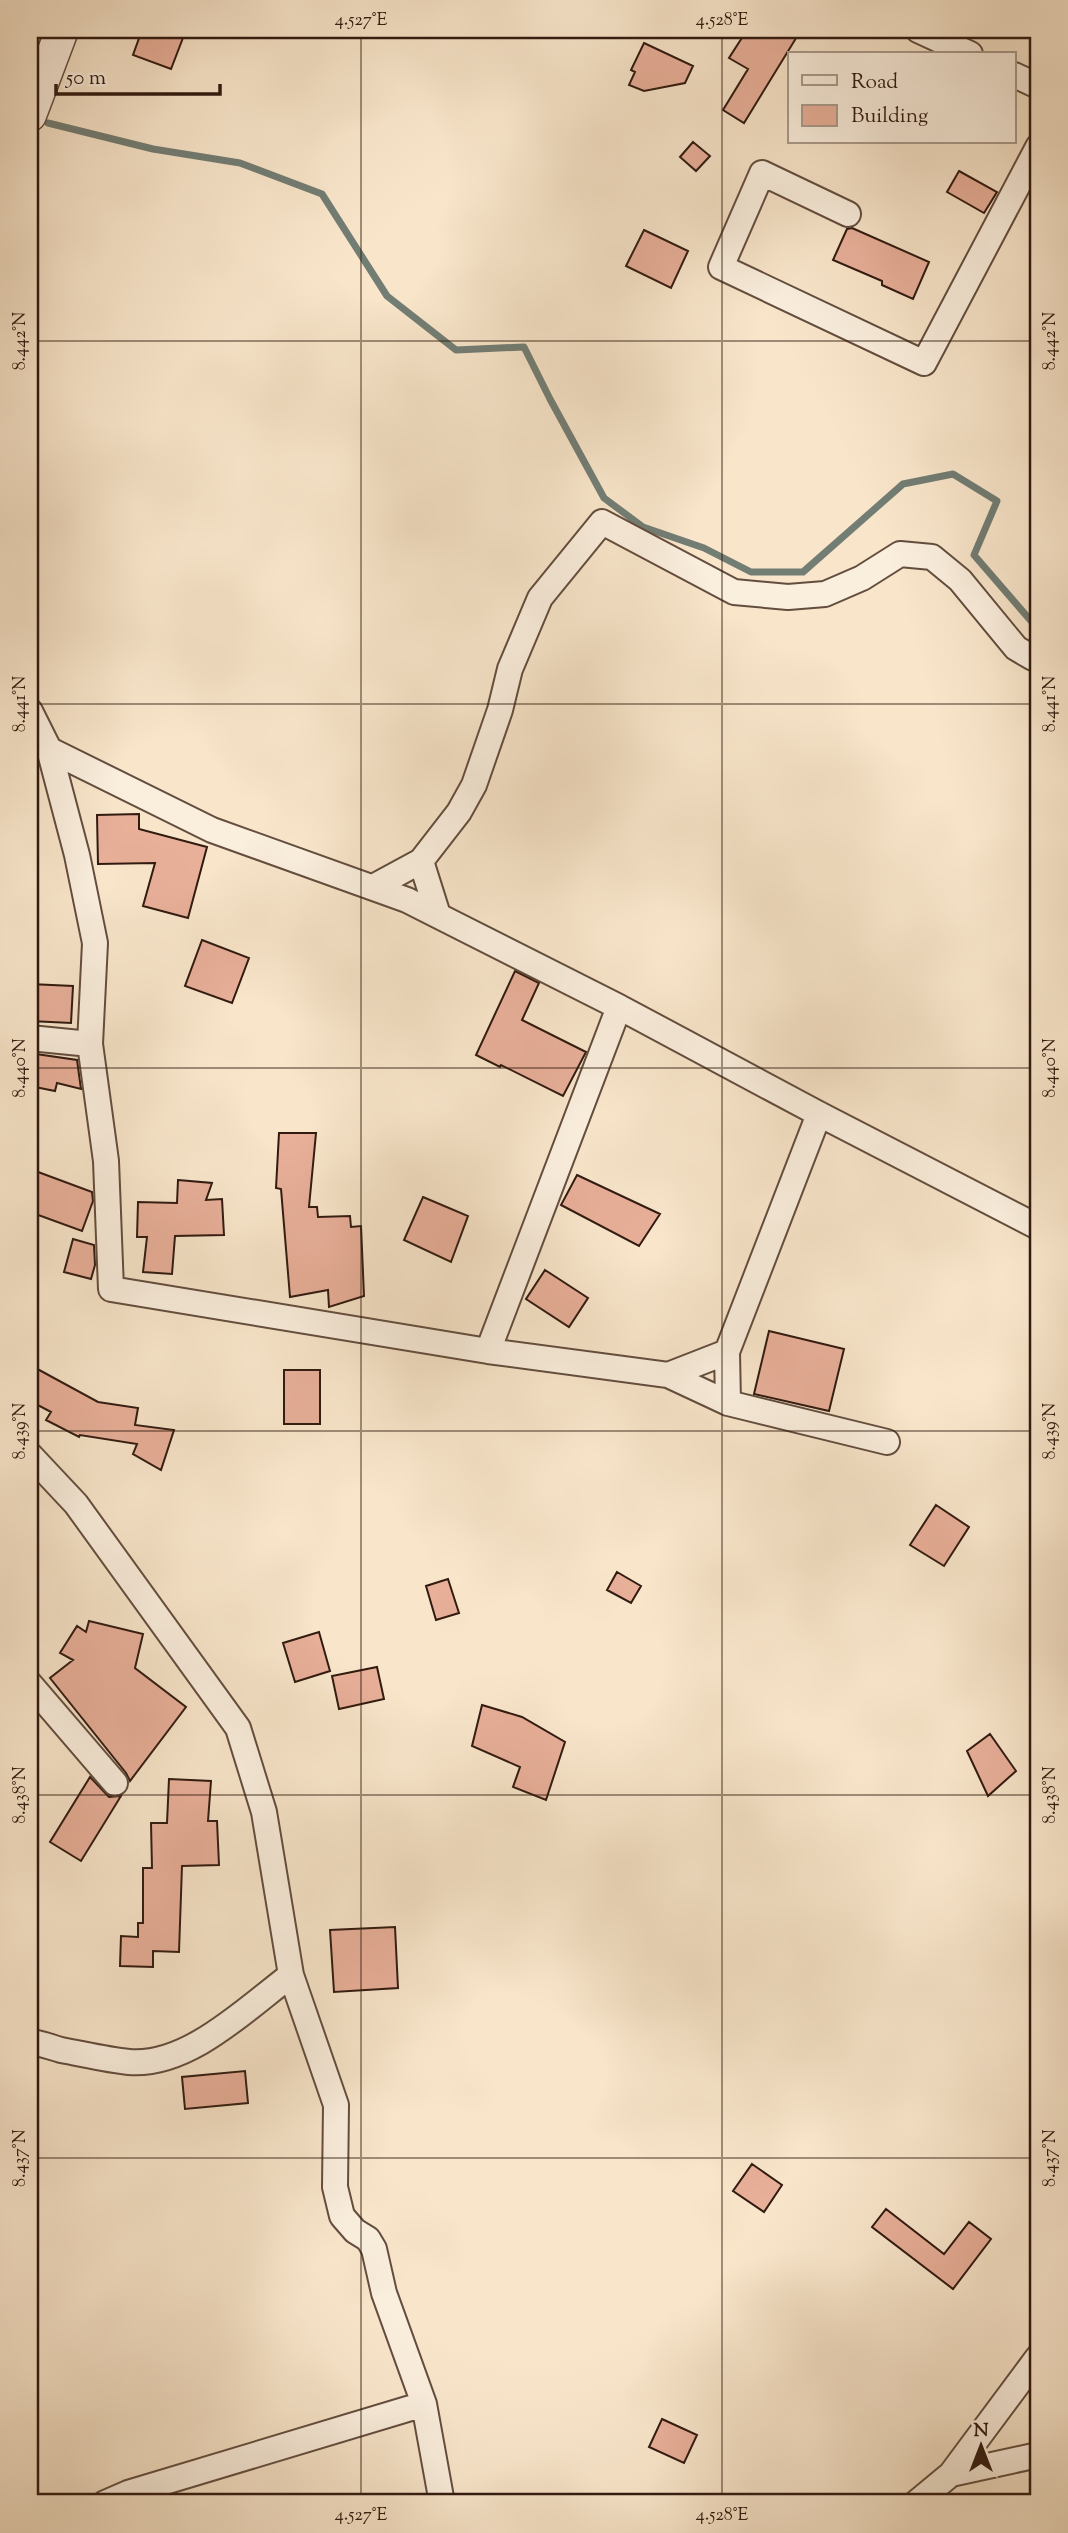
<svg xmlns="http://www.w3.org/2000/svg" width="1068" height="2533" font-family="'Sorts Mill Goudy',serif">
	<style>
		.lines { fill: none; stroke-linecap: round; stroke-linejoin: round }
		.stream { stroke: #727d74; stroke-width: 7 }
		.building { fill: #e8af99; stroke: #311a10; stroke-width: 2 }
		.minor-casing { stroke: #634d3e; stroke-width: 28 }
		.tertiary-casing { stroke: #634d3e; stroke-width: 35 }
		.minor { stroke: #faeedd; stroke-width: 24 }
		.tertiary { stroke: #faeedd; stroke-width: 32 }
		.ticks { fill: none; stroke: #311a10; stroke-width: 2; stroke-opacity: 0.45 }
		.neatline { fill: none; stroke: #311a10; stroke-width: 2.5 }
		.ticks-label { font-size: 18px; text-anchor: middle; fill: #311a10 }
	</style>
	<rect width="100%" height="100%" fill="#f8e5ca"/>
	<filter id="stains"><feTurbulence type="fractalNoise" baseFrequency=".00286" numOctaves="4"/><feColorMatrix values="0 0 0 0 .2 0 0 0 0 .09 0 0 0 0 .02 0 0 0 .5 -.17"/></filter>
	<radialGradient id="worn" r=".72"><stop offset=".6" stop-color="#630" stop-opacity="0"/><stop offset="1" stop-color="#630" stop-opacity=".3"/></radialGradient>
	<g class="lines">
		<path class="stream" d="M 48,123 L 153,149 L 240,163 L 322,194 L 387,296 L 456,350 L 524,347 L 550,399 L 604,498 L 643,527 L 704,548 L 751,572 L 803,572 L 903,484 L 953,474 L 997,501 L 974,555 L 1038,629"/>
	</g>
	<path class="building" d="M 142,30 L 186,30 L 171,69 L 133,55 Z
		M 747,30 L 801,30 L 744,123 L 723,110 L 748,69 L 729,58 Z
		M 644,43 L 693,66 L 685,83 L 644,91 L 629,85 L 635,72 L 631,70 Z
		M 693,142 L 710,156 L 696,171 L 680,157 Z
		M 959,171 L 997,192 L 984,213 L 947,192 Z
		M 852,228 L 929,262 L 913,299 L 882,285 L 882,281 L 833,260 L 847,229 Z
		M 644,230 L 688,251 L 671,288 L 626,266 Z
		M 139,814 L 139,829 L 207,847 L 188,918 L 143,906 L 155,863 L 98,864 L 97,815 Z
		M 202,940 L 249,958 L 232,1003 L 185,986 Z
		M 515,971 L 539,983 L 522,1020 L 586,1052 L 563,1096 L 501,1065 L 500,1067 L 476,1055 Z
		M 30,984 L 73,986 L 71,1023 L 30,1021 Z
		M 36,1054 L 77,1060 L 81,1089 L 57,1083 L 55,1091 L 30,1086 Z
		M 279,1133 L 316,1133 L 309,1207 L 317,1207 L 318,1217 L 350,1216 L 351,1227 L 361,1226 L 364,1296 L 329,1307 L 328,1290 L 290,1297 L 281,1189 L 276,1188 Z
		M 30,1169 L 92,1192 L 93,1201 L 82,1231 L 30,1212 Z
		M 577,1175 L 660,1214 L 639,1246 L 561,1205 Z
		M 178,1180 L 212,1183 L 206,1200 L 222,1199 L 224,1235 L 175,1236 L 172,1274 L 143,1272 L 147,1237 L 137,1237 L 138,1202 L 177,1203 Z
		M 423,1197 L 468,1216 L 451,1262 L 404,1240 Z
		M 73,1239 L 94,1245 L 95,1265 L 91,1279 L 64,1272 Z
		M 545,1270 L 588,1298 L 569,1327 L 526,1299 Z
		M 769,1331 L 844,1349 L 829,1411 L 754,1394 Z
		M 30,1365 L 98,1402 L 138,1408 L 135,1425 L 174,1430 L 161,1470 L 133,1454 L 137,1444 L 80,1435 L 79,1437 L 46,1420 L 51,1412 L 30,1401 Z
		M 284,1370 L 320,1370 L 320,1424 L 284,1424 Z
		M 936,1505 L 969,1527 L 944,1566 L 910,1545 Z
		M 617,1572 L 641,1586 L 631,1603 L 607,1590 Z
		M 448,1579 L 459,1613 L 436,1620 L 426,1586 Z
		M 89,1621 L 143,1634 L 135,1668 L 186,1707 L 130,1781 L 126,1773 L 50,1678 L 73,1660 L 60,1653 L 77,1626 L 86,1632 Z
		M 319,1632 L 330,1671 L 295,1682 L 283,1643 Z
		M 377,1667 L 384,1699 L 339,1709 L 332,1676 Z
		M 482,1705 L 522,1717 L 565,1742 L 546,1800 L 513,1787 L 520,1767 L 472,1746 Z
		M 990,1734 L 1016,1771 L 988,1796 L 967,1751 Z
		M 90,1777 L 109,1797 L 121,1796 L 81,1861 L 50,1842 Z
		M 169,1779 L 211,1781 L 208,1821 L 217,1821 L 219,1865 L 182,1866 L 179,1952 L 153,1951 L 153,1967 L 120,1966 L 121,1936 L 138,1937 L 138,1923 L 143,1923 L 143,1868 L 152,1868 L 151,1823 L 167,1823 Z
		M 395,1927 L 398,1988 L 334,1992 L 330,1930 Z
		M 245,2071 L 248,2103 L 185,2109 L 182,2077 Z
		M 752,2164 L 782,2185 L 764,2212 L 733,2191 Z
		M 886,2209 L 944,2254 L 969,2222 L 991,2239 L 953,2289 L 872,2227 Z
		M 662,2419 L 697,2435 L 684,2463 L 649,2447 Z"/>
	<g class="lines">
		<g class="minor-casing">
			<path id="minor" d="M 918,30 L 970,54
				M 1014,75 L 1038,86
				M 848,214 L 762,173 L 721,267 L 924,363 L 1038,147
				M 30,711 L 49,749 L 77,855 L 95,943 L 90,1044 L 106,1161 L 111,1289 L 488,1351 L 619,1007
				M 40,745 L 212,830 L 407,900 L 619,1007 L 819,1114 L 1038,1227
				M 421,861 L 438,915
				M 373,887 L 421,861 L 459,812 L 474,785 L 500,710 L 510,669 L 540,598 L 602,522 L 734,592 L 788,597 L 825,594 L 862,578 L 900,554 L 932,557 L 960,580 L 1016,648 L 1033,658 L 1038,657
				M 30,1038 L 90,1044
				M 488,1351 L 668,1375 L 727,1352 L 819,1114
				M 727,1352 L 728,1403
				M 668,1375 L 728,1403 L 887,1442
				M 30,1455 L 76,1504 L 238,1728 L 264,1812 L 291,1975 L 336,2105 L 335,2187 L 342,2216 L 355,2231 L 368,2239 L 374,2249 L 384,2293 L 424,2404 L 442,2503
				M 30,1684 L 115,1783
				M 30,2042 C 41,2043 50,2047 61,2050 C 83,2054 107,2060 129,2062 C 188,2067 247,2008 291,1975
				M 951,2474 L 1038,2357
				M 105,2503 L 128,2493 L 424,2404
				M 916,2503 L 951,2474 L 1038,2455"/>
		</g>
		<g class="tertiary-casing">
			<path id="tertiary" d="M 30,115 L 62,30"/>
		</g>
		<use href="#minor" class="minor"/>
		<use href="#tertiary" class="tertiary"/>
	</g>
	<path class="ticks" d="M 361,30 L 361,2503M 722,30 L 722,2503M 30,341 L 1038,341M 30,704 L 1038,704M 30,1068 L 1038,1068M 30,1431 L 1038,1431M 30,1795 L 1038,1795M 30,2158 L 1038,2158"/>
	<rect width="1068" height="2533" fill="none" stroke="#f8e5ca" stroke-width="77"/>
	<rect x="788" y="52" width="228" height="91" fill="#faeedd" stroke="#aa998b" stroke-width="2"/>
	<rect x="802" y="75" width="35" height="10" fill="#faeedd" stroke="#aa998b" stroke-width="2"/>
	<text x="851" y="88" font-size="21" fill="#311a10">Road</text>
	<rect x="802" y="105" width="35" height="21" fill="#e8af99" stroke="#aa998b" stroke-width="2"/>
	<text x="851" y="122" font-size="21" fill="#311a10">Building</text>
	<g transform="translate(981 2446)" stroke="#faeedd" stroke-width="5" paint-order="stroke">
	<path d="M0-5L12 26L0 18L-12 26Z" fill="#311a10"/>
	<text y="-10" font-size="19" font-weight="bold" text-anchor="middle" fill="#311a10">N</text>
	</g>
	<path d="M56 84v10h164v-10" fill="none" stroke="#311a10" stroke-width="3.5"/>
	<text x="66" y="84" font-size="21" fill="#311a10" stroke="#faeedd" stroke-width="5" paint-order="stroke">50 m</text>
	<rect x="38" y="38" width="992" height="2456" class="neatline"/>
	<g class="ticks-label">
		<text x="361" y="25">4.527°E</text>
		<text x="722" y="25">4.528°E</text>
		<text transform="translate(19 341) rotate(-90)" y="6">8.442°N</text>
		<text transform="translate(1049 341) rotate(-90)" y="6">8.442°N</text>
		<text transform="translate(19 704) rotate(-90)" y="6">8.441°N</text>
		<text transform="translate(1049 704) rotate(-90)" y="6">8.441°N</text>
		<text transform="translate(19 1068) rotate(-90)" y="6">8.440°N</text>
		<text transform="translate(1049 1068) rotate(-90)" y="6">8.440°N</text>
		<text transform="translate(19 1431) rotate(-90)" y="6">8.439°N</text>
		<text transform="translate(1049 1431) rotate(-90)" y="6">8.439°N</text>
		<text transform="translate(19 1795) rotate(-90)" y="6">8.438°N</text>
		<text transform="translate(1049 1795) rotate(-90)" y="6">8.438°N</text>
		<text transform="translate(19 2158) rotate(-90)" y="6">8.437°N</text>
		<text transform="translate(1049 2158) rotate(-90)" y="6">8.437°N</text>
		<text x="361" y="2520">4.527°E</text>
		<text x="722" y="2520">4.528°E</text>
	</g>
	<rect width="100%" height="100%" filter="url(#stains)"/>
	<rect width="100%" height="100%" fill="url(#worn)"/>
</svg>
